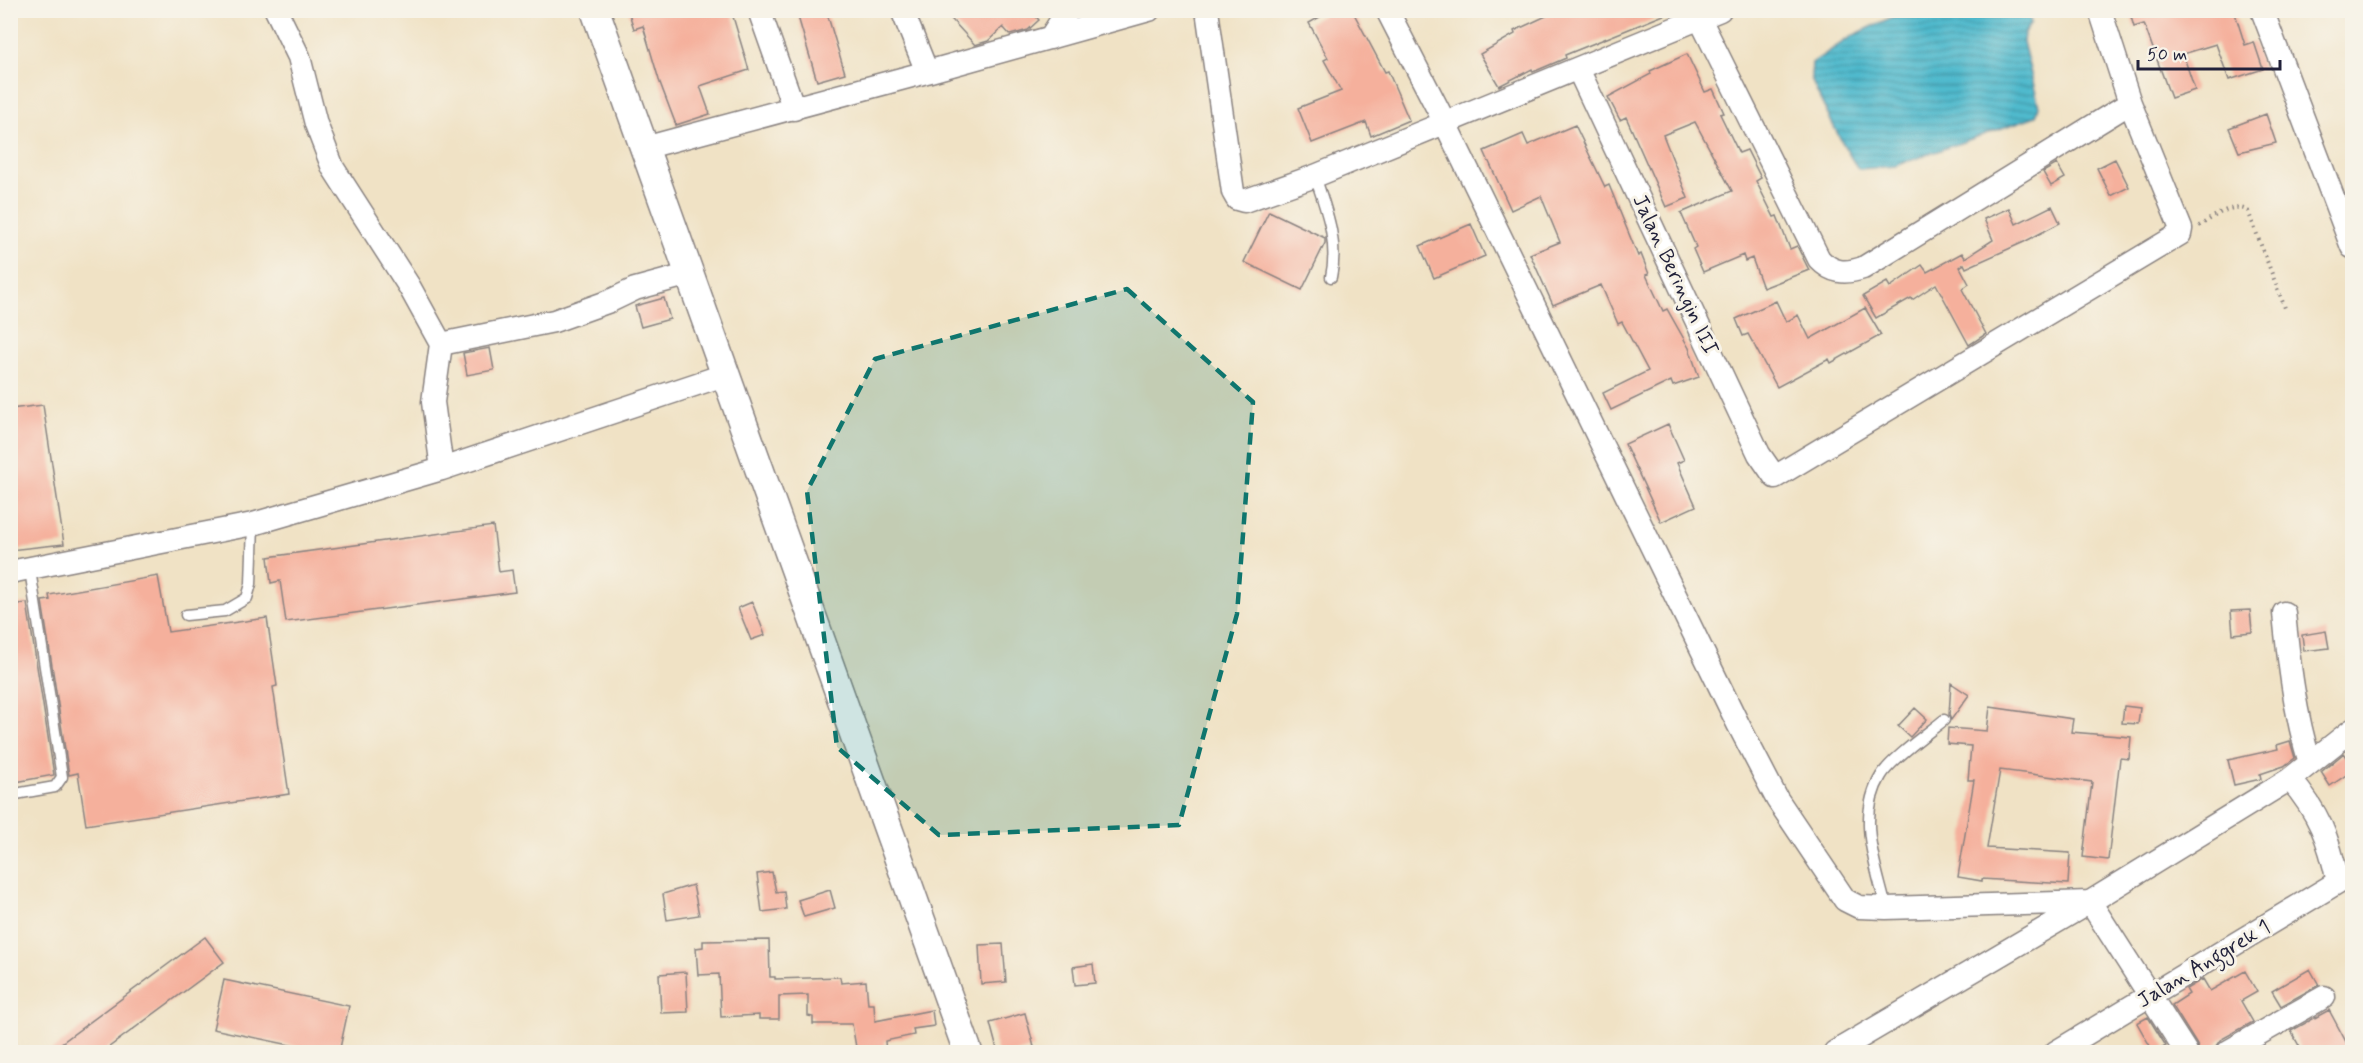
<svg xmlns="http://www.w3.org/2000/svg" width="2363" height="1063" font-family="Mynerve,sans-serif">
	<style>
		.water { fill: url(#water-rules); stroke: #396e84; stroke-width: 1.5 }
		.building { fill: #f5b09c }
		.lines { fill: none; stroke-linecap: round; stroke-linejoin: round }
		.service-casing { stroke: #898280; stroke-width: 13 }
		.minor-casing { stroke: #898280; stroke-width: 25 }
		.tertiary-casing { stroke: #898280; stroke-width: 31 }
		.path { stroke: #898280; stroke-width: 4; stroke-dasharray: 1.5 4.5; stroke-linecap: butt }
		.service { stroke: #fff; stroke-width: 10 }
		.minor { stroke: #fff; stroke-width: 22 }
		.tertiary { stroke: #fff; stroke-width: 28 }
		.marked { fill: #0f766e; fill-opacity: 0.2; stroke: #0f766e; stroke-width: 4.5; stroke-dasharray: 12 8; stroke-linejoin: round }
		.labels { text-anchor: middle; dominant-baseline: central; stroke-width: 6; stroke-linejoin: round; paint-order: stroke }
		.street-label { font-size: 21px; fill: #22223b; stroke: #f7f3e8 }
	</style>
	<defs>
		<pattern id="water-rules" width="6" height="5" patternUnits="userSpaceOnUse" patternTransform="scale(1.5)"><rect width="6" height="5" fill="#50bacd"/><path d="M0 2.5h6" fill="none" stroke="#4297a8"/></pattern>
	</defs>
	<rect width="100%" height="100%" fill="#f7f3e8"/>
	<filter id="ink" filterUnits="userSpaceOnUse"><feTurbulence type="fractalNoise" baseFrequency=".0167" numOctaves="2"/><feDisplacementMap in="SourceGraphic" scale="12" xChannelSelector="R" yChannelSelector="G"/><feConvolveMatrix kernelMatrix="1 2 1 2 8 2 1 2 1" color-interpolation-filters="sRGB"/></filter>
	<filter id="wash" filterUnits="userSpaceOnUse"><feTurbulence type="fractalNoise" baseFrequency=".008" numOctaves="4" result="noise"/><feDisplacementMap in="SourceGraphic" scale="24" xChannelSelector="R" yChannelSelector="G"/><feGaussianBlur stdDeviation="1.35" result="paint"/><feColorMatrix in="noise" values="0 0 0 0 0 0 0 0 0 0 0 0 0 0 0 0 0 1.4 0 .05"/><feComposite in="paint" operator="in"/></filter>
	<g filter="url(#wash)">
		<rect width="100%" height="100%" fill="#f0e2c5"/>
		<path class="water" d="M 1905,11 L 2027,11 L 2031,23 L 2024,33 L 2023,42 L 2039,106 L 2036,116 L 1895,166 L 1859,169 C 1852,163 1813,88 1811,77 C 1811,72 1812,68 1812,63 L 1852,36 Z"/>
		<g id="blocks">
			<path class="building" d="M 628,10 L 731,10 L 749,70 L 700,86 L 710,114 L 676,125 L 659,80 L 643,26 L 634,29 Z
				M 796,10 L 826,10 L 845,73 L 817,81 Z
				M 943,10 L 1030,10 L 1039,20 L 1028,30 L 1010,35 L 1003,27 L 988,41 L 975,45 Z
				M 1332,10 L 1352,10 L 1385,72 L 1388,71 L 1409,120 L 1371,136 L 1366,122 L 1312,143 L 1298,108 L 1341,91 L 1324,60 L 1328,58 L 1309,23 Z
				M 1559,10 L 1676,10 L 1565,55 L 1566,58 L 1533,72 L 1532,69 L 1499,86 L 1480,54 L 1515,34 L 1514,31 Z
				M 2129,10 L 2234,10 L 2245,45 L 2254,42 L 2263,69 L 2229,80 L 2216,44 L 2183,54 L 2195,90 L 2171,98 L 2144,24 L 2134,27 Z
				M 1687,54 L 1705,92 L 1713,89 L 1724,113 L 1720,114 L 1739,153 L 1747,150 L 1761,178 L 1756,181 L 1774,217 L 1777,216 L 1790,249 L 1797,246 L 1809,270 L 1763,288 L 1752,258 L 1745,261 L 1743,255 L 1703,272 L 1693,249 L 1696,247 L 1681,213 L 1732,191 L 1695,122 L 1663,135 L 1688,198 L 1666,207 L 1626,117 L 1620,120 L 1608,97 L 1651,74 L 1650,71 Z
				M 2266,114 L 2276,143 L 2239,152 L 2229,128 Z
				M 1575,125 L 1605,187 L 1609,185 L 1638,256 L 1641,254 L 1649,274 L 1646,275 L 1663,311 L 1667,309 L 1689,348 L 1699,377 L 1673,386 L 1671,381 L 1611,410 L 1603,393 L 1648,371 L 1622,322 L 1618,324 L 1601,285 L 1553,305 L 1530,254 L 1560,242 L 1541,196 L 1511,210 L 1484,151 L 1523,134 L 1528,145 Z
				M 2115,159 L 2129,187 L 2111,196 L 2097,168 Z
				M 2057,164 L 2065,178 L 2051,186 L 2043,172 Z
				M 2052,206 L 2060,223 L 2024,242 L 1966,268 L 1964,264 L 1960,267 L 1969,284 L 1962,289 L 1986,334 L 1969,345 L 1936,284 L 1912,300 L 1911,298 L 1876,318 L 1863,296 L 1887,282 L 1890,287 L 1922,265 L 1927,272 L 1962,253 L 1965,258 L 1993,240 L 1984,219 L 2009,208 L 2016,224 Z
				M 1269,211 L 1325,238 L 1325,243 L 1302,290 L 1244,262 Z
				M 1471,224 L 1485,256 L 1434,278 L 1420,246 Z
				M 664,298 L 670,319 L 641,327 L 635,306 Z
				M 1776,301 L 1786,322 L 1798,315 L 1810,339 L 1865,308 L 1881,335 L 1831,363 L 1829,359 L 1777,387 L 1748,334 L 1743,336 L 1736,319 Z
				M 490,348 L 494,370 L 467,375 L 463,353 Z
				M 43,405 L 64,544 L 10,550 L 10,409 Z
				M 1668,424 L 1684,460 L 1677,463 L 1696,506 L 1661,522 L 1625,444 Z
				M 493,526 L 499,572 L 512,570 L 515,592 L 286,622 L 280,581 L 271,583 L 268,557 Z
				M 158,576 L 168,632 L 267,618 L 277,686 L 273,687 L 289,794 L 86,825 L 78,773 L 69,775 L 42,601 L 50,600 L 49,595 Z
				M 752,602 L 765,635 L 751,640 L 738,608 Z
				M 27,603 L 54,775 L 10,783 L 10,605 Z
				M 2250,610 L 2252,632 L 2233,634 L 2231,611 Z
				M 2326,631 L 2329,648 L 2304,651 L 2302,635 Z
				M 1951,683 L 1969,695 L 1951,720 L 1949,715 Z
				M 2124,706 L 2140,708 L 2138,724 L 2122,723 Z
				M 1990,707 L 2073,719 L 2071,732 L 2131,737 L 2129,759 L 2120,758 L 2108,860 L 2083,857 L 2092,782 L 2000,770 L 1987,848 L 2070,853 L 2068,884 L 1982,879 L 1982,881 L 1958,877 L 1974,780 L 1968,780 L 1971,746 L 1947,744 L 1948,728 L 1987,731 Z
				M 1915,708 L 1927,719 L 1910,737 L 1898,726 Z
				M 2290,741 L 2295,758 L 2284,766 L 2260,774 L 2261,779 L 2234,785 L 2228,760 L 2278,749 L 2277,745 Z
				M 2344,753 L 2352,764 L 2352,771 L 2330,786 L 2321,772 Z
				M 772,872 L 776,892 L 784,891 L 786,909 L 762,912 L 757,874 Z
				M 693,885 L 699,915 L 667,920 L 663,894 Z
				M 830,890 L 835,908 L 804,917 L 798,900 Z
				M 205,937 L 224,962 L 101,1053 L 48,1053 Z
				M 769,940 L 770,977 L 775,977 L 775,979 L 840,977 L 841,983 L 866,981 L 868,1004 L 874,1004 L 875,1021 L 932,1010 L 934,1026 L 913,1029 L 914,1035 L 885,1041 L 886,1053 L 857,1053 L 852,1024 L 813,1024 L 813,1017 L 808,1016 L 808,995 L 779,996 L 779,1019 L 759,1019 L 759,1015 L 721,1017 L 719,974 L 698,975 L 696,948 L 703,947 L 703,941 Z
				M 1003,944 L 1006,982 L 981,984 L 979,945 Z
				M 1093,964 L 1095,983 L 1075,985 L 1073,967 Z
				M 2310,969 L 2319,985 L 2281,1006 L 2272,991 Z
				M 2245,971 L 2257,992 L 2241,1001 L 2253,1022 L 2220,1040 L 2214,1049 L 2199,1053 L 2197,1045 L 2172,1005 L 2189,994 L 2186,989 L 2203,979 L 2210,991 Z
				M 686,972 L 688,1012 L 661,1013 L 659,974 Z
				M 224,980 L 349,1006 L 339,1053 L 328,1053 L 213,1029 Z
				M 2329,1010 L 2352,1053 L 2303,1053 L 2291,1031 Z
				M 1025,1013 L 1034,1047 L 1014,1053 L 998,1053 L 990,1023 Z
				M 2148,1017 L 2166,1046 L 2154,1053 L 2137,1023 Z"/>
		</g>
	</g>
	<g filter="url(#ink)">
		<use href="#blocks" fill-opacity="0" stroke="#898280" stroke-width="1.5"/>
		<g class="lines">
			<g class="service-casing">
				<path id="service" d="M 1315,176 C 1326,210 1339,241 1331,277
					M 186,615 L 225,611 L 247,598 L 251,584 L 253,524
					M 10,795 L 55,787 L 62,777 L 30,570
					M 1886,908 C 1876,865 1856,817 1881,776 C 1890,760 1928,733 1944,720"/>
			</g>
			<g class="minor-casing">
				<path id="minor" d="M 276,10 L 299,57 L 316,124 L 333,168 L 409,286 L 441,344 L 433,402 L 442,469
					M 759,10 L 794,109
					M 1207,10 L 1233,192 L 1237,199 L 1244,201 L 1315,176 L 1720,10
					M 1387,10 L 1445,123 L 1738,724 L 1777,799 L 1845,900 L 1859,907 L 1886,908 L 2090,902 L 2186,1052
					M 2262,10 L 2352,247
					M 1700,19 L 1819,259 C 1832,273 1845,274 1863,268 L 2130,103 L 2100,10
					M 1050,38 L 1068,10
					M 1579,71 L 1759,454 L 1775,477 L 2180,234 L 2181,229 L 2130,103
					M 927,72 L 1149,10
					M 644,148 L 927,72 L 902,10
					M 441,344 L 554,321 L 610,301 L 635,289 L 690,274
					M 10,572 L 253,524 L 442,469 L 727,374
					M 2284,613 C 2289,664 2295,714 2310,763
					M 2290,779 C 2319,813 2329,839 2338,882
					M 1835,1052 L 2090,902 L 2290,779 L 2352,730
					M 2056,1052 L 2338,882 L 2352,876
					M 2227,1052 L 2324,997"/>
			</g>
			<g class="tertiary-casing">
				<path id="tertiary" d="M 595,10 L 968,1052"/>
			</g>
			<path class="path" d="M 2199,226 C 2214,217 2232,201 2248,211 L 2285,308"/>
			<use href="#service" class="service"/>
			<use href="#minor" class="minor"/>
			<use href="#tertiary" class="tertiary"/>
		</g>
	</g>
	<path class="marked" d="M 1127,289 L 1253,402 L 1237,614 L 1179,825 L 939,835 L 837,747 L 807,491 L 875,359 Z"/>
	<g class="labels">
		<g class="street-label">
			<text transform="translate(1675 275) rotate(65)">Jalan Beringin III</text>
			<text transform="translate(2204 964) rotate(-31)">Jalan Anggrek 1</text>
		</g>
	</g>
	<rect width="2363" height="1063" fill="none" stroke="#f7f3e8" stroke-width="36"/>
	<path d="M2138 60v9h142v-9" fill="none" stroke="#22223b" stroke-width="3"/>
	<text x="2147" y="60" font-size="18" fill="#22223b" stroke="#f7f3e8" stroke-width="4.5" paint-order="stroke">50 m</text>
</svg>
